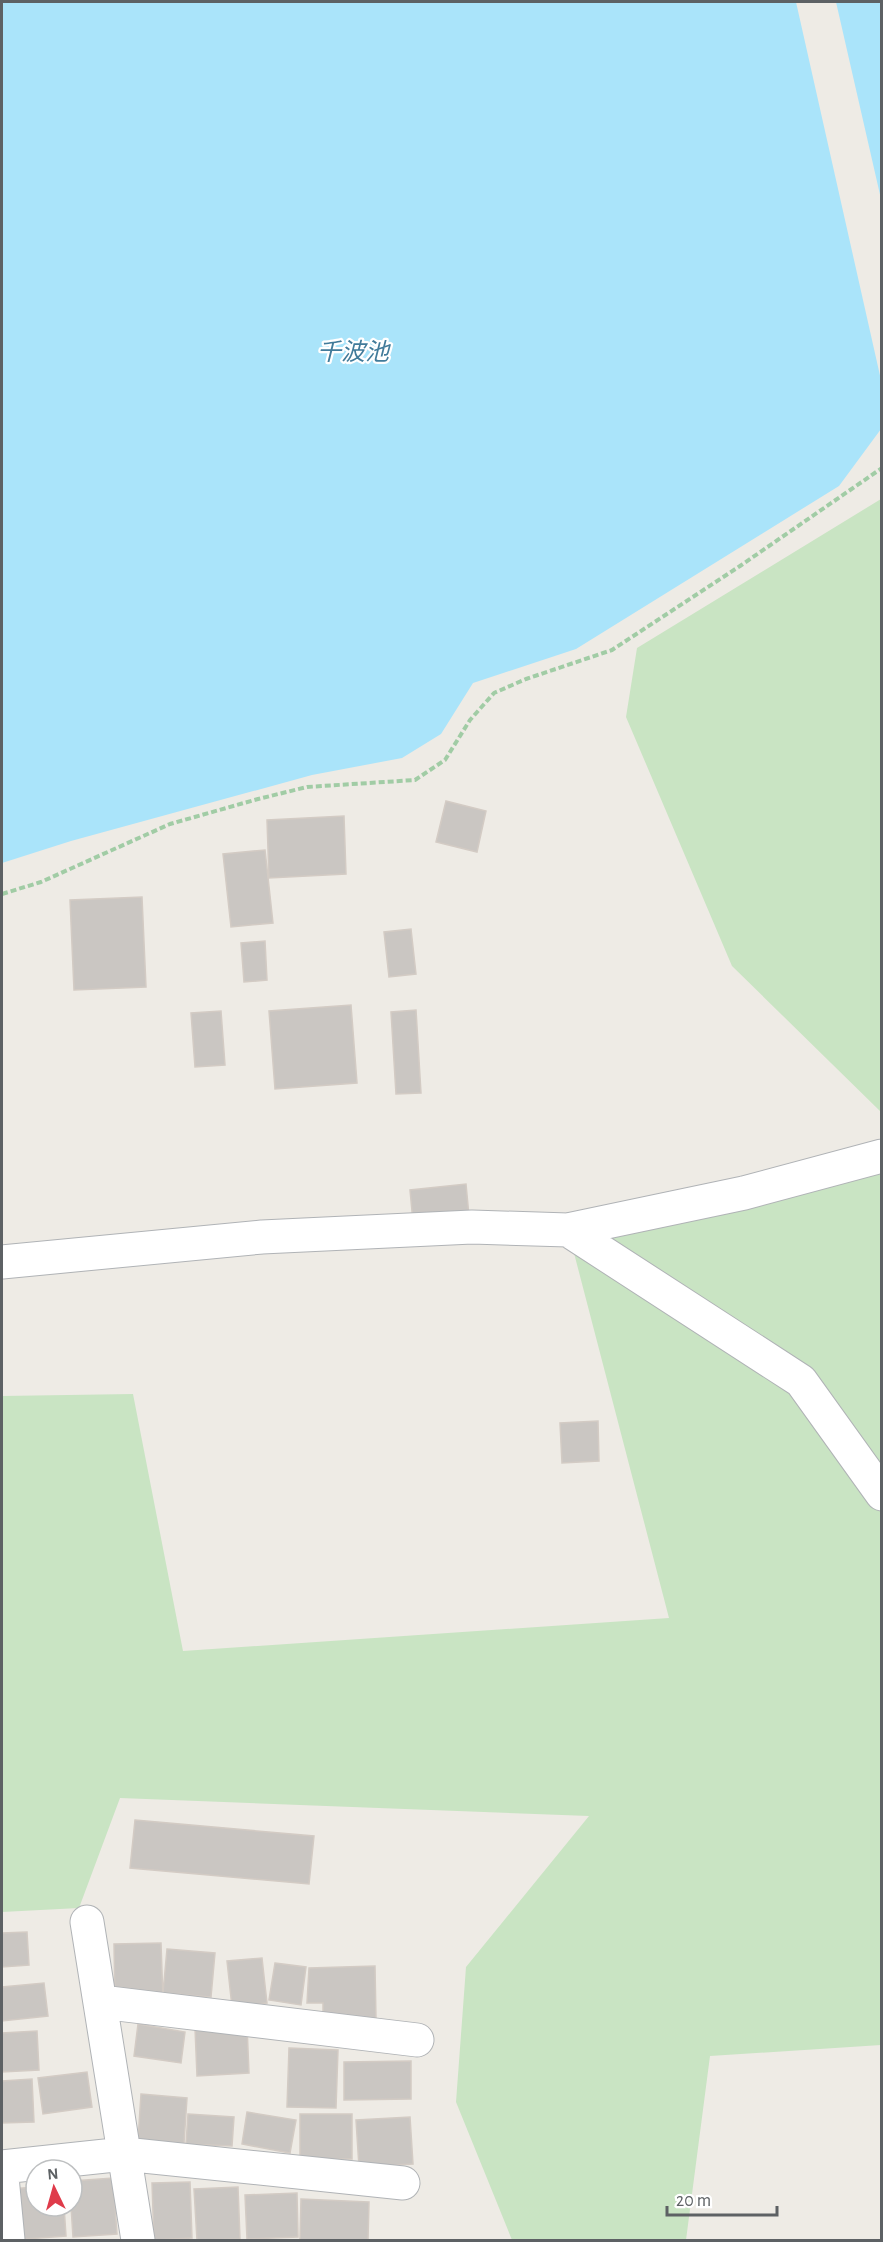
<svg xmlns="http://www.w3.org/2000/svg" width="883" height="2242" font-family="'Alegreya Sans','Noto Sans JP',sans-serif">
	<style>
		.green { fill: #c9e4c3 }
		.water { fill: #aae4fa }
		.building { fill: #cac6c2; stroke: #d3cbc4; stroke-width: 1.5 }
		.lines { fill: none; stroke-linecap: round; stroke-linejoin: round }
		.street-casing { stroke: #b0b3b6; stroke-width: 35 }
		.path { stroke: #a1cca5; stroke-width: 4; stroke-dasharray: 6 3; stroke-linecap: butt }
		.street { stroke: #fff; stroke-width: 33 }
		.labels { text-anchor: middle; dominant-baseline: central; stroke-width: 4.5; stroke-linejoin: round; paint-order: stroke }
		.water-label { font-size: 24px; font-style: italic; fill: #417b9a; stroke: #fff }
	</style>
	<rect width="100%" height="100%" fill="#eeebe5"/>
	<path class="green" d="M 881,499 L 881,1112 L 732,966 L 626,717 L 637,648 Z
		M 881,1152 L 881,2045 L 710,2056 L 686,2240 L 512,2240 L 456,2102 L 466,1967 L 589,1816 L 120,1798 L 79,1908 L 2,1912 L 2,1396 L 133,1394 L 183,1651 L 669,1618 L 568,1230 Z"/>
	<path class="water" d="M 2,2 L 796,2 L 881,380 L 881,429 L 839,486 L 576,649 L 473,683 L 441,734 L 402,758 L 312,775 L 71,841 L 2,863 Z
		M 836,2 L 881,2 L 881,200 L 881,199 Z"/>
	<path class="building" d="M 446,801 L 486,811 L 477,852 L 436,842 Z
		M 344,816 L 346,874 L 269,878 L 267,820 Z
		M 265,850 L 273,923 L 231,927 L 223,854 Z
		M 142,897 L 146,987 L 74,990 L 70,900 Z
		M 411,929 L 416,974 L 389,977 L 384,932 Z
		M 265,941 L 267,980 L 244,982 L 241,943 Z
		M 351,1005 L 357,1083 L 275,1089 L 269,1011 Z
		M 416,1010 L 421,1093 L 396,1094 L 391,1012 Z
		M 221,1011 L 225,1065 L 195,1067 L 191,1013 Z
		M 466,1184 L 469,1216 L 413,1222 L 410,1190 Z
		M 598,1421 L 599,1461 L 562,1463 L 560,1423 Z
		M 135,1820 L 314,1836 L 309,1884 L 130,1868 Z
		M 27,1932 L 29,1965 L 2,1967 L 2,1933 Z
		M 161,1943 L 163,2000 L 115,2001 L 114,1944 Z
		M 167,1949 L 215,1953 L 211,1997 L 163,1993 Z
		M 262,1958 L 267,2003 L 232,2007 L 227,1961 Z
		M 275,1963 L 306,1967 L 301,2005 L 269,2000 Z
		M 375,1966 L 376,2020 L 323,2022 L 323,2003 L 307,2003 L 309,1968 Z
		M 44,1983 L 48,2016 L 2,2021 L 2,1987 Z
		M 138,2024 L 185,2032 L 181,2063 L 134,2056 Z
		M 247,2026 L 249,2073 L 197,2076 L 195,2028 Z
		M 37,2031 L 39,2070 L 2,2072 L 2,2033 Z
		M 289,2048 L 338,2050 L 336,2108 L 287,2107 Z
		M 411,2061 L 411,2099 L 344,2100 L 344,2062 Z
		M 87,2072 L 92,2107 L 43,2114 L 38,2078 Z
		M 32,2079 L 34,2122 L 2,2123 L 2,2081 Z
		M 141,2094 L 187,2098 L 184,2143 L 138,2140 Z
		M 247,2112 L 296,2120 L 290,2153 L 242,2144 Z
		M 188,2114 L 234,2117 L 232,2146 L 186,2144 Z
		M 300,2114 L 352,2114 L 352,2159 L 300,2159 Z
		M 410,2117 L 413,2164 L 359,2167 L 356,2120 Z
		M 113,2178 L 117,2234 L 73,2237 L 71,2206 L 72,2181 Z
		M 190,2182 L 192,2238 L 154,2240 L 152,2183 Z
		M 36,2187 L 36,2206 L 64,2206 L 66,2236 L 12,2240 L 9,2189 Z
		M 238,2187 L 240,2239 L 197,2240 L 194,2189 Z
		M 297,2193 L 298,2237 L 247,2239 L 245,2195 Z
		M 301,2199 L 369,2202 L 368,2240 L 300,2240 Z"/>
	<g class="lines">
		<g class="street-casing">
			<path id="street" d="M 568,1230 L 801,1381 L 882,1494
				M 2,1262 L 262,1237 L 472,1227 L 568,1230 L 744,1193 L 882,1156
				M 87,1922 L 138,2240
				M 101,2002 L 417,2040
				M 2,2167 L 124,2154 L 403,2183
				M 2,2177 L 8,2240"/>
		</g>
		<path class="path" d="M 2,894 L 41,882 L 170,824 L 258,799 L 307,787 L 415,780 L 445,760 L 470,720 L 494,693 L 526,679 L 612,650 L 740,566 L 882,468"/>
		<use href="#street" class="street"/>
	</g>
	<g class="labels">
		<g class="water-label">
			<text x="353" y="353">千波池</text>
		</g>
	</g>
	<rect width="883" height="2242" fill="none" stroke="#5d6164" stroke-width="6"/>
	<g transform="translate(54 2188) rotate(355)"><circle r="28" fill="#ffffff" stroke="#bec0c1" stroke-width="1.5"/>
	<path d="M0-4.5L10 22L0 15L-10 22Z" fill="#df3b4a"/>
	<text y="-9" font-size="16" font-weight="bold" text-anchor="middle" fill="#5d6164">N</text>
	</g>
	<path d="M667 2206v9h110v-9" fill="none" stroke="#5d6164" stroke-width="3"/>
	<text x="676" y="2206" font-size="18" fill="#5d6164" stroke="#ffffff" stroke-width="4.5" paint-order="stroke">20 m</text>
</svg>
